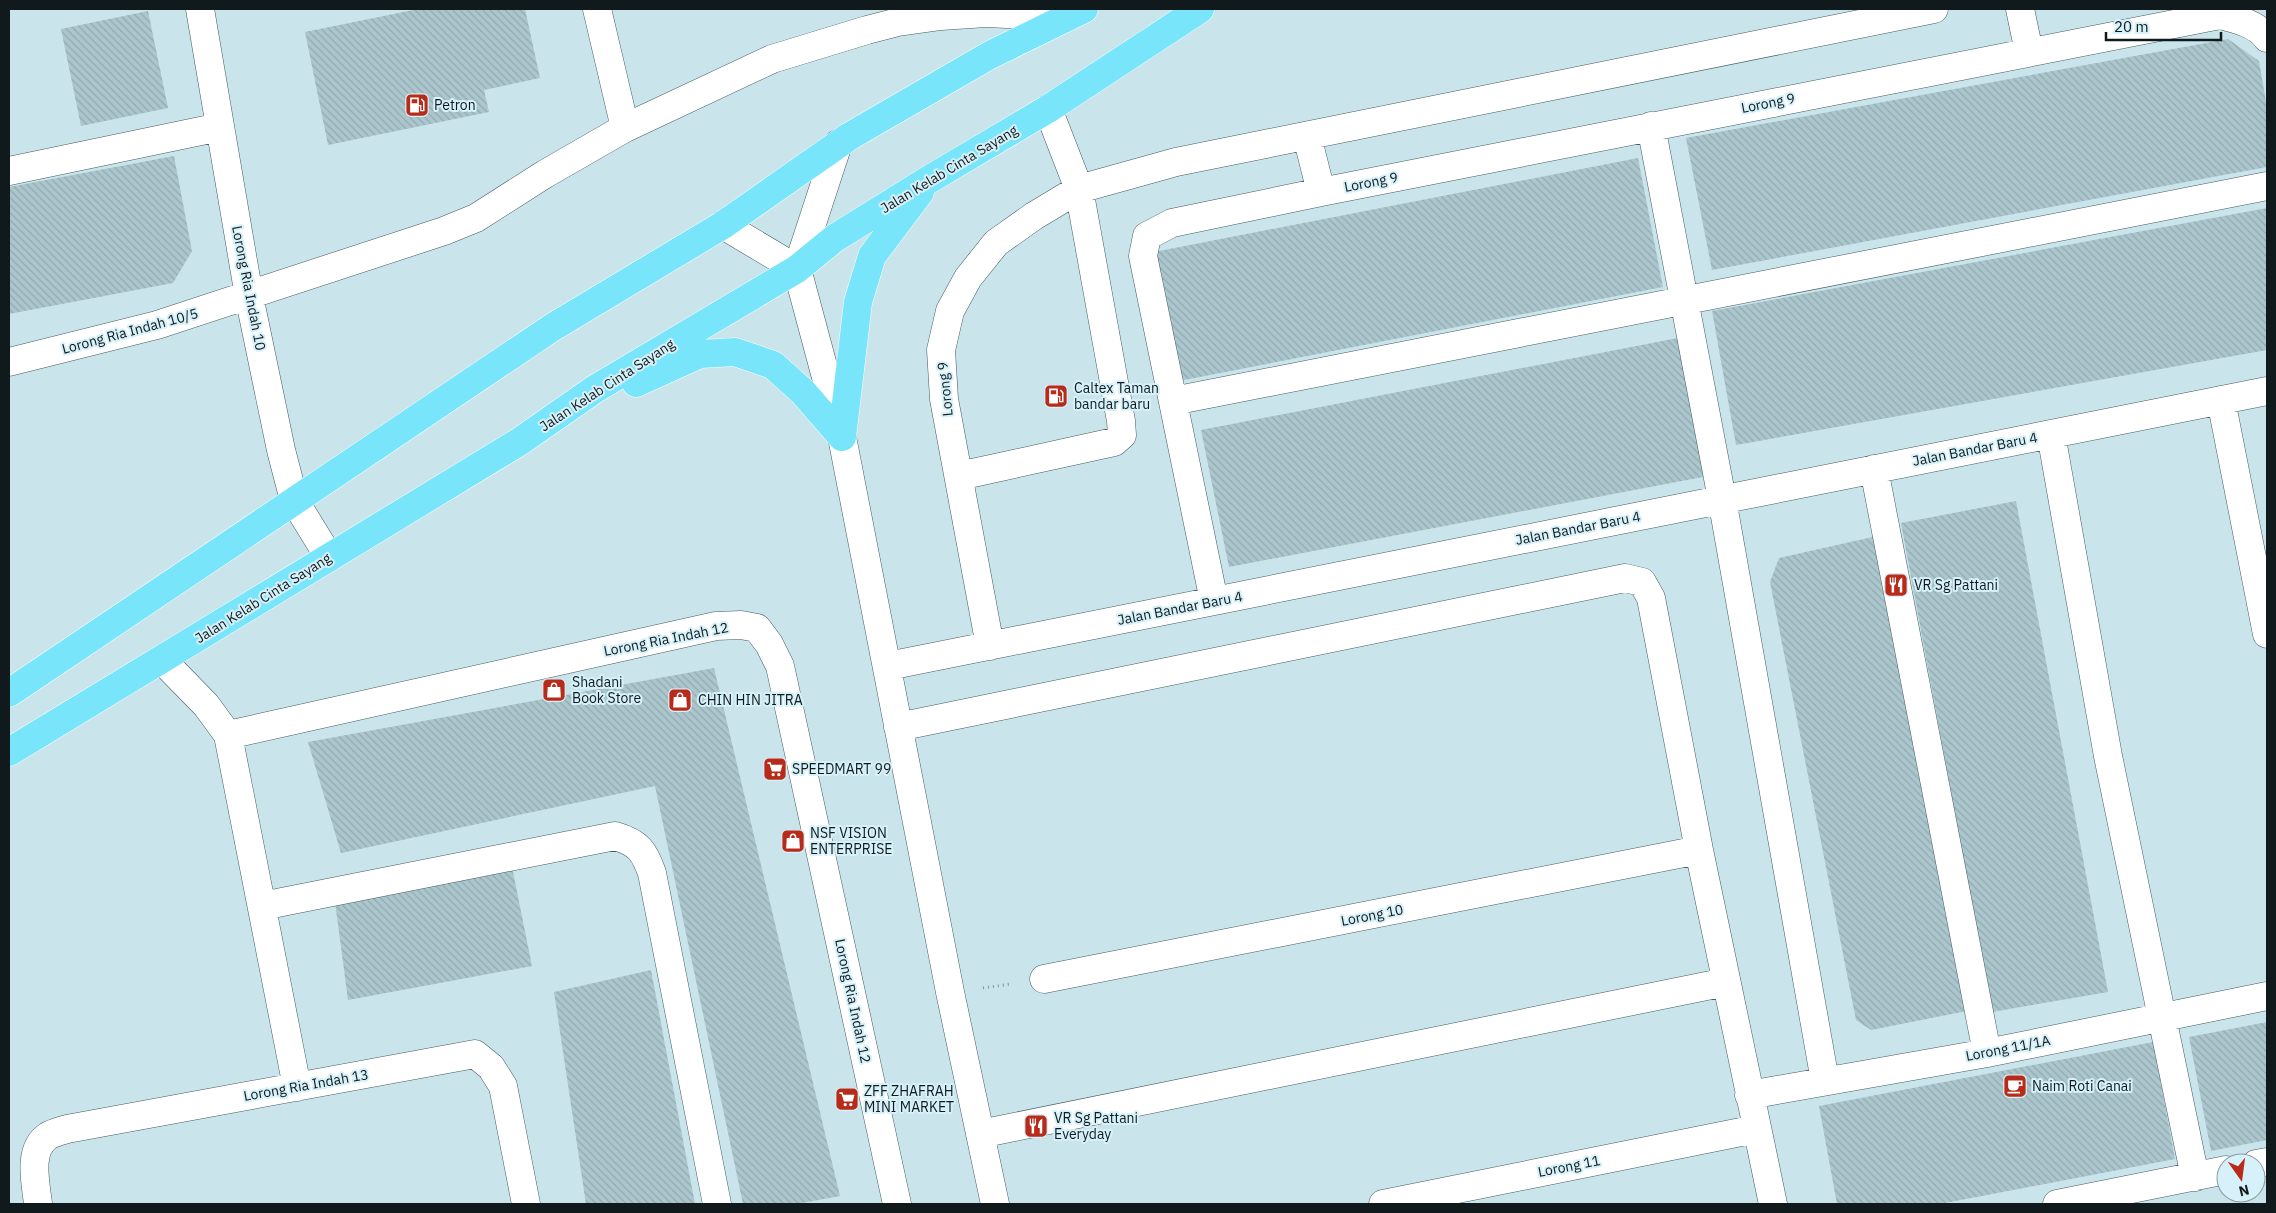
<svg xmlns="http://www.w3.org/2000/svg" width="2276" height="1213" font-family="'IBM Plex Sans',sans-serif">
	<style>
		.building { fill: url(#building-back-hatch) }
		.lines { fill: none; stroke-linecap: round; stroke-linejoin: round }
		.minor-casing { stroke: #445b62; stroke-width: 29 }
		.major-casing { stroke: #fff; stroke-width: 29 }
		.path { stroke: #82969c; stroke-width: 3; stroke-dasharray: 1 4; stroke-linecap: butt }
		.minor { stroke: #fff; stroke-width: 28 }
		.major { stroke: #79e5fa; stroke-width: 28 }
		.labels { text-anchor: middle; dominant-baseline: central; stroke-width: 4; stroke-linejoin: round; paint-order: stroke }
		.street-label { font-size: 14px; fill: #101a1c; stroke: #d6f1f9 }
		.poi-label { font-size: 14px; fill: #101a1c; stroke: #d6f1f9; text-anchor: start }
	</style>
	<defs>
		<pattern id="building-back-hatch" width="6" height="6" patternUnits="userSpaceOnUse" patternTransform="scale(1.25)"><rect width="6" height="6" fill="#abc6cd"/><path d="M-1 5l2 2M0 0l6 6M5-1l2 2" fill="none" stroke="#92aaaf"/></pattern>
	</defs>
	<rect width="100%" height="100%" fill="#c9e4eb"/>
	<path class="building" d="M 418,9 L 525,9 L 540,78 L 484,90 L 489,112 L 328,145 L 305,32 Z
		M 148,11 L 168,108 L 81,126 L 61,29 Z
		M 2228,39 L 2259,61 L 2267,108 L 2267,167 L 1712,270 L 1686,138 Z
		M 174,156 L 192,251 L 173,283 L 9,314 L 9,187 Z
		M 1638,158 L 1663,287 L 1179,381 L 1154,252 Z
		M 2267,208 L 2267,350 L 1736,445 L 1712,311 Z
		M 1683,337 L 1708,476 L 1229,567 L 1201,430 Z
		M 2016,501 L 2108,992 L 1992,1012 L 1901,523 Z
		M 1877,536 L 1967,1011 L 1871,1030 L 1856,1020 L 1770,582 L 1779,558 Z
		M 714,668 L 840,1196 L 797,1204 L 743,1204 L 655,786 L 341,853 L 308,742 Z
		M 512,867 L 532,966 L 348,1000 L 335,902 Z
		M 651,970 L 695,1204 L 586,1204 L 554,992 Z
		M 2267,1022 L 2267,1140 L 2211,1151 L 2189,1037 Z
		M 2153,1042 L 2175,1159 L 1940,1204 L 1837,1204 L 1819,1106 Z"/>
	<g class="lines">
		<g class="minor-casing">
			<path id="minor" d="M 200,9 L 249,296 L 281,450 L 294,500 L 329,557
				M 597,9 L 625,128
				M 2020,9 L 2029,52
				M 1651,126 L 1722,499 L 1825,1081
				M 1307,136 L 1321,192 L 2220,15 C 2236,19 2257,24 2267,38
				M 838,144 L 797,269 L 842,437 L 950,992 L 995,1204
				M 9,171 L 220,127
				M 723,225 L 797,269
				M 9,362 L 157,325 L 444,231 L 476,218 L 545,174 L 625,128 L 772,59 L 867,30 L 898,22 L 941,16 L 986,13 L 1067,17
				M 2221,400 L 2267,634
				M 1173,401 L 2267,186
				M 2051,434 L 2108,756 L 2195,1177
				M 1874,469 L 1987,1053
				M 959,476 L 1114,442 L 1122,435 L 1121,421 L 1079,189 L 1048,109
				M 1214,601 L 1143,256 L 1147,236 L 1172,223 L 1321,192
				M 990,646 L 944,399 L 941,350 L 950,311 L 968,278 L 996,243 L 1034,216 L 1079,189 L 1176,162 L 1934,9
				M 162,660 L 206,705 L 228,735 L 297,1087
				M 888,666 L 2267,391
				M 898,727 L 1625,578 L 1642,582 L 1651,598 L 1699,850 L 1773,1204
				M 228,735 L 716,626 L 741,625 L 757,628 L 769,644 L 780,666 L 897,1204
				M 262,906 L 615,836 C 639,843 644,851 652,873 L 717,1204
				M 1044,979 L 1699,850
				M 1749,1095 L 1987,1053 L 2267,996
				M 980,1134 L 1726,982
				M 2256,1164 L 2267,1162
				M 38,1204 C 36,1184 27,1150 48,1136 C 53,1133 61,1131 67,1129 L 475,1054 L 491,1067 L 503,1086 L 526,1204
				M 1383,1204 L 1756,1129
				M 2057,1204 L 2226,1170"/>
		</g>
		<g class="major-casing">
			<path id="major" d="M 636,383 L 700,354 L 735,352 L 773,365 L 803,392 L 842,437
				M 842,437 L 858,302 L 872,256 L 920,192
				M 9,693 L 553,327 L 723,225 L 850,136 L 990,55 L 1084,9
				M 9,752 L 519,442 L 595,389 L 797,269 L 835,238 L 930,179 L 1048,109 L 1200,9"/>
		</g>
		<path class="path" d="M 983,988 L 1011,984"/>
		<use href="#minor" class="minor"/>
		<use href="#major" class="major"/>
	</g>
	<defs>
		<g id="fuel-square" transform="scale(1.25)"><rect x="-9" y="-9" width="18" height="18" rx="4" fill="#b82b1b" stroke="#d6f1f9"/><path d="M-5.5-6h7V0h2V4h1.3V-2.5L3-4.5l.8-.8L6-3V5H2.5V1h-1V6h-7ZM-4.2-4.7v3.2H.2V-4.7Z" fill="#fff"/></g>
		<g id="restaurant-square" transform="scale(1.25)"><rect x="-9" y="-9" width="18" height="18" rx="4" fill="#b82b1b" stroke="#d6f1f9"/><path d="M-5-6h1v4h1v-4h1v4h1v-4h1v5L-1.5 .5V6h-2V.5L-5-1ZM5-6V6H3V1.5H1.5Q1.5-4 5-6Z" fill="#fff"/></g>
		<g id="shop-square" transform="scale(1.25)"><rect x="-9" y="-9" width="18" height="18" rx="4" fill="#b82b1b" stroke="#d6f1f9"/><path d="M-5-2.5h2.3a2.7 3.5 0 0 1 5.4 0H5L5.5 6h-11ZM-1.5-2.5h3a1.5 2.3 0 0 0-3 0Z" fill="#fff"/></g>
		<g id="supermarket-square" transform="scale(1.25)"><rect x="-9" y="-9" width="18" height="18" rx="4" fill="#b82b1b" stroke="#d6f1f9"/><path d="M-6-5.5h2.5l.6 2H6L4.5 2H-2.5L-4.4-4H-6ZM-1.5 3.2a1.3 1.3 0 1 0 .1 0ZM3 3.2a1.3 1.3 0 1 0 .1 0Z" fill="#fff"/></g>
		<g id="cafe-square" transform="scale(1.25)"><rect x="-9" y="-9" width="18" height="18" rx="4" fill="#b82b1b" stroke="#d6f1f9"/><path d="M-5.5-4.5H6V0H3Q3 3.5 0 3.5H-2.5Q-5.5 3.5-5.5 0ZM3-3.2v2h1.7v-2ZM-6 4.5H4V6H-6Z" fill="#fff"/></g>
	</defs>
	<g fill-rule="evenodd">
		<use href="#fuel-square" x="417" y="105"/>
		<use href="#fuel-square" x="1056" y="396"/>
		<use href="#restaurant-square" x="1896" y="585"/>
		<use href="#shop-square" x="554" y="690"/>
		<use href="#shop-square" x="680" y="700"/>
		<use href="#supermarket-square" x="775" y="769"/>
		<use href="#shop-square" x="793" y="841"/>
		<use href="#cafe-square" x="2015" y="1086"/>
		<use href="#supermarket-square" x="847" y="1099"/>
		<use href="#restaurant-square" x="1036" y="1126"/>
	</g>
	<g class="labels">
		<g class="street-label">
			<text transform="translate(1768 103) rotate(-11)">Lorong 9</text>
			<text transform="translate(949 169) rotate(-31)">Jalan Kelab Cinta Sayang</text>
			<text transform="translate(1371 182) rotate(-11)">Lorong 9</text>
			<text transform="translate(249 288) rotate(79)">Lorong Ria Indah 10</text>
			<text transform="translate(130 331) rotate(-15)">Lorong Ria Indah 10/5</text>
			<text transform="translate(607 385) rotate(-33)">Jalan Kelab Cinta Sayang</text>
			<text transform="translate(945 389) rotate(-96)">Lorong 9</text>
			<text transform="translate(1975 449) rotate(-11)">Jalan Bandar Baru 4</text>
			<text transform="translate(1578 528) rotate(-11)">Jalan Bandar Baru 4</text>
			<text transform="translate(263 598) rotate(-32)">Jalan Kelab Cinta Sayang</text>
			<text transform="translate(1180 608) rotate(-11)">Jalan Bandar Baru 4</text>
			<text transform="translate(666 639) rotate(-11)">Lorong Ria Indah 12</text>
			<text transform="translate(1372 915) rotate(-11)">Lorong 10</text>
			<text transform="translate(853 1001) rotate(78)">Lorong Ria Indah 12</text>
			<text transform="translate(2008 1048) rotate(-11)">Lorong 11/1A</text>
			<text transform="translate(306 1085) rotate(-10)">Lorong Ria Indah 13</text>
			<text transform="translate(1569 1166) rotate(-11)">Lorong 11</text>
		</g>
		<g class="poi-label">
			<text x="434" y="105">Petron</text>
			<text x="1074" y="388">Caltex Taman<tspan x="1074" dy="16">bandar baru</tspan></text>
			<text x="1914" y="585">VR Sg Pattani</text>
			<text x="572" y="682">Shadani<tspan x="572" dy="16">Book Store</tspan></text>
			<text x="698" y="700">CHIN HIN JITRA</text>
			<text x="792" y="769">SPEEDMART 99</text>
			<text x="810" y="833">NSF VISION<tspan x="810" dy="16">ENTERPRISE</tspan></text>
			<text x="2032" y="1086">Naim Roti Canai</text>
			<text x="864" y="1091">ZFF ZHAFRAH<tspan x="864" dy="16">MINI MARKET</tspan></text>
			<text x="1054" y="1118">VR Sg Pattani<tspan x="1054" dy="16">Everyday</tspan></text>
		</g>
	</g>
	<rect width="2276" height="1213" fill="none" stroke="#101a1c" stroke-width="20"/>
	<g transform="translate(2241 1178) rotate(166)"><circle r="24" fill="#d6f1f9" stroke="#879ba1"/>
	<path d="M0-4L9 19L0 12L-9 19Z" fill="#b82b1b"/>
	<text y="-8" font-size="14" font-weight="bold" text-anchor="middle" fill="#101a1c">N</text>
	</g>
	<path d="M2106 32v8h115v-8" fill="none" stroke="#101a1c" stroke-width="2.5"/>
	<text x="2114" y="32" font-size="15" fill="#101a1c" stroke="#d6f1f9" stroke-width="4" paint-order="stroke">20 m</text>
</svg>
